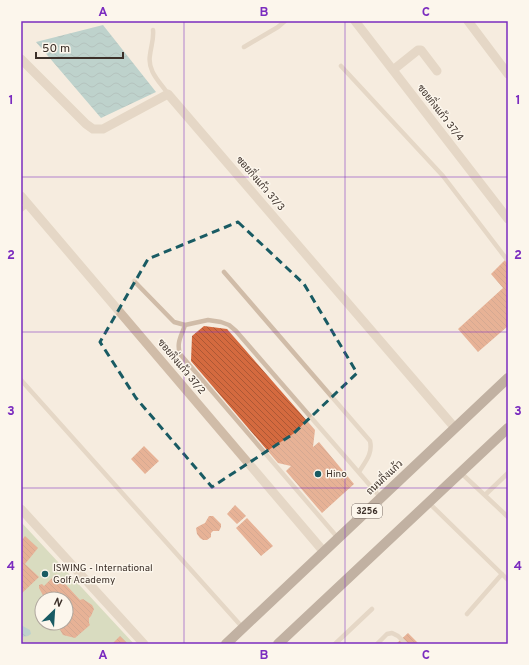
<svg xmlns="http://www.w3.org/2000/svg" width="529" height="665" font-family="Overpass,Sarabun,sans-serif">
	<style>
		.pitch { fill: #b7c79c; fill-rule: evenodd }
		.water { fill: url(#water-waves) }
		.building { fill: url(#building-back-hatch) }
		.lines { fill: none; stroke-linecap: round; stroke-linejoin: round }
		.service { stroke: #d0bca8; stroke-width: 4.5 }
		.minor { stroke: #d0bca8; stroke-width: 9 }
		.primary { stroke: #806859; stroke-width: 10 }
		.marked { fill: none; stroke: #195b63; stroke-width: 3; stroke-dasharray: 8 5; stroke-linejoin: round }
		.grid { fill: none; stroke: #7b2cbf; stroke-width: 1; stroke-opacity: 0.55 }
		.poi-dot { fill: #195b63; stroke: #fcf6ec; stroke-width: 1.5 }
		.labels { text-anchor: middle; dominant-baseline: central; stroke-width: 3; stroke-linejoin: round; paint-order: stroke }
		.shield { fill: #fcf6ec; stroke: #766b64; stroke-width: 1 }
		.shield-label { font-size: 9px; font-weight: bold; fill: #3c3029 }
		.street-label { font-size: 10px; fill: #3c3029; stroke: #fcf6ec }
		.poi-label { font-size: 10px; fill: #3c3029; stroke: #fcf6ec; text-anchor: start }
		.neatline { fill: none; stroke: #7b2cbf; stroke-width: 1.5 }
		.grid-label { font-size: 13px; text-anchor: middle; font-weight: bold; fill: #7b2cbf }
	</style>
	<defs>
		<pattern id="water-waves" width="16" height="10" patternUnits="userSpaceOnUse"><rect width="16" height="10" fill="#7ab1b7"/><path d="M0 5q4-4 8 0t8 0" fill="none" stroke="#659095"/></pattern>
		<pattern id="building-back-hatch" width="6" height="6" patternUnits="userSpaceOnUse"><rect width="6" height="6" fill="#d46a3f"/><path d="M-1 5l2 2M0 0l6 6M5-1l2 2" fill="none" stroke="#ad5835"/></pattern>
	</defs>
	<rect width="100%" height="100%" fill="#f6ecdf"/>
	<path class="pitch" d="M 21,522 L 134,644 L 21,644 ZM 42,599 L 66,599 L 66,623 L 42,623 Z"/>
	<path class="water" d="M 103,25 L 156,92 L 101,118 L 36,42 Z
		M 21,625 L 30,630 L 31,634 L 28,636 L 21,637 Z"/>
	<path class="building" d="M 508,257 L 508,326 L 478,352 L 458,329 L 503,288 L 491,274 Z
		M 204,326 L 227,329 L 315,430 L 313,447 L 319,442 L 354,484 L 322,513 L 286,471 L 291,466 L 278,463 L 191,361 L 192,336 Z
		M 144,446 L 159,461 L 145,474 L 131,459 Z
		M 235,505 L 246,516 L 237,524 L 227,514 Z
		M 209,516 L 213,516 L 221,524 L 221,527 L 219,531 L 213,531 L 211,533 L 211,537 L 207,540 L 203,540 L 200,538 L 197,534 L 196,528 L 199,526 L 205,523 Z
		M 247,518 L 273,546 L 261,556 L 236,528 Z
		M 25,536 L 38,548 L 25,564 L 39,577 L 21,594 L 21,541 Z
		M 56,574 L 80,600 L 83,599 L 92,605 L 94,609 L 91,616 L 89,618 L 89,623 L 90,625 L 75,638 L 63,635 L 56,623 L 66,623 L 66,599 L 45,599 L 39,588 L 39,585 L 42,584 L 44,586 Z
		M 408,633 L 419,644 L 396,644 Z
		M 120,636 L 128,644 L 112,644 Z"/>
	<g class="lines">
		<path class="service" d="M 153,30 C 154,39 151,46 150,55 C 147,71 160,82 168,94
			M 244,47 L 278,27 L 285,21
			M 341,66 L 443,176 L 508,261
			M 21,210 L 28,204
			M 224,272 L 370,441 C 373,454 365,462 359,472
			M 134,281 L 174,322 L 185,325 L 208,320 L 221,322 L 229,325 L 236,331 L 381,498
			M 185,325 C 182,335 176,342 180,354 L 338,538
			M 21,380 L 243,628
			M 460,472 L 508,517
			M 485,495 L 508,473
			M 428,502 L 508,580
			M 467,614 L 502,574
			M 335,644 L 372,609
			M 377,644 L 387,634 L 392,633 L 398,636 L 406,644"/>
		<path class="minor" d="M 355,21 L 508,219
			M 468,21 L 508,74
			M 21,59 L 86,124 L 93,129 L 103,129 L 168,94 L 455,428
			M 393,70 L 418,50 L 421,50 L 437,71
			M 21,196 L 324,552
			M 21,509 L 144,644"/>
		<path class="primary" d="M 226,644 L 508,378
			M 278,644 L 508,428"/>
	</g>
	<path d="M0 0H529V665H0ZM 238,222 L 304,284 L 357,373 L 293,434 L 212,487 L 136,398 L 100,342 L 148,259 Z" fill="#f6ecdf" fill-opacity=".55" fill-rule="evenodd"/>
	<path class="marked" d="M 238,222 L 304,284 L 357,373 L 293,434 L 212,487 L 136,398 L 100,342 L 148,259 Z"/>
	<path class="grid" d="M 184,21 L 184,644M 345,21 L 345,644M 21,177 L 508,177M 21,332 L 508,332M 21,488 L 508,488"/>
	<g class="poi-dot">
		<circle cx="318" cy="474" r="4"/>
		<circle cx="45" cy="574" r="4"/>
	</g>
	<g class="labels">
		<rect class="shield" x="352" y="504" width="30" height="14" rx="3"/>
		<g class="shield-label">
			<text x="367" y="511">3256</text>
		</g>
		<g class="street-label">
			<text transform="translate(440 113) rotate(52)">ซอยกิ่งแก้ว 37/4</text>
			<text transform="translate(260 184) rotate(49)">ซอยกิ่งแก้ว 37/3</text>
			<text transform="translate(181 367) rotate(50)">ซอยกิ่งแก้ว 37/2</text>
			<text transform="translate(385 478) rotate(-43)">ถนนกิ่งแก้ว</text>
		</g>
		<g class="poi-label">
			<text x="326" y="474">Hino</text>
			<text x="53" y="568">ISWING - International<tspan x="53" dy="12">Golf Academy</tspan></text>
		</g>
	</g>
	<rect width="529" height="665" fill="none" stroke="#fcf6ec" stroke-width="44"/>
	<g transform="translate(54 611) rotate(25)"><circle r="19" fill="#fcf6ec" stroke="#afa79e"/>
	<path d="M0-3L7 15L0 10L-7 15Z" fill="#195b63"/>
	<text y="-6" font-size="11" font-weight="bold" text-anchor="middle" fill="#3c3029">N</text>
	</g>
	<path d="M36 52v6h87v-6" fill="none" stroke="#3c3029" stroke-width="2"/>
	<text x="42" y="52" font-size="12" fill="#3c3029" stroke="#fcf6ec" stroke-width="3" paint-order="stroke">50 m</text>
	<rect x="22" y="22" width="485" height="621" class="neatline"/>
	<g class="grid-label">
		<text x="103" y="16">A</text>
		<text x="264" y="16">B</text>
		<text x="426" y="16">C</text>
		<text x="11" y="104">1</text>
		<text x="518" y="104">1</text>
		<text x="11" y="259">2</text>
		<text x="518" y="259">2</text>
		<text x="11" y="415">3</text>
		<text x="518" y="415">3</text>
		<text x="11" y="570">4</text>
		<text x="518" y="570">4</text>
		<text x="103" y="659">A</text>
		<text x="264" y="659">B</text>
		<text x="426" y="659">C</text>
	</g>
</svg>
